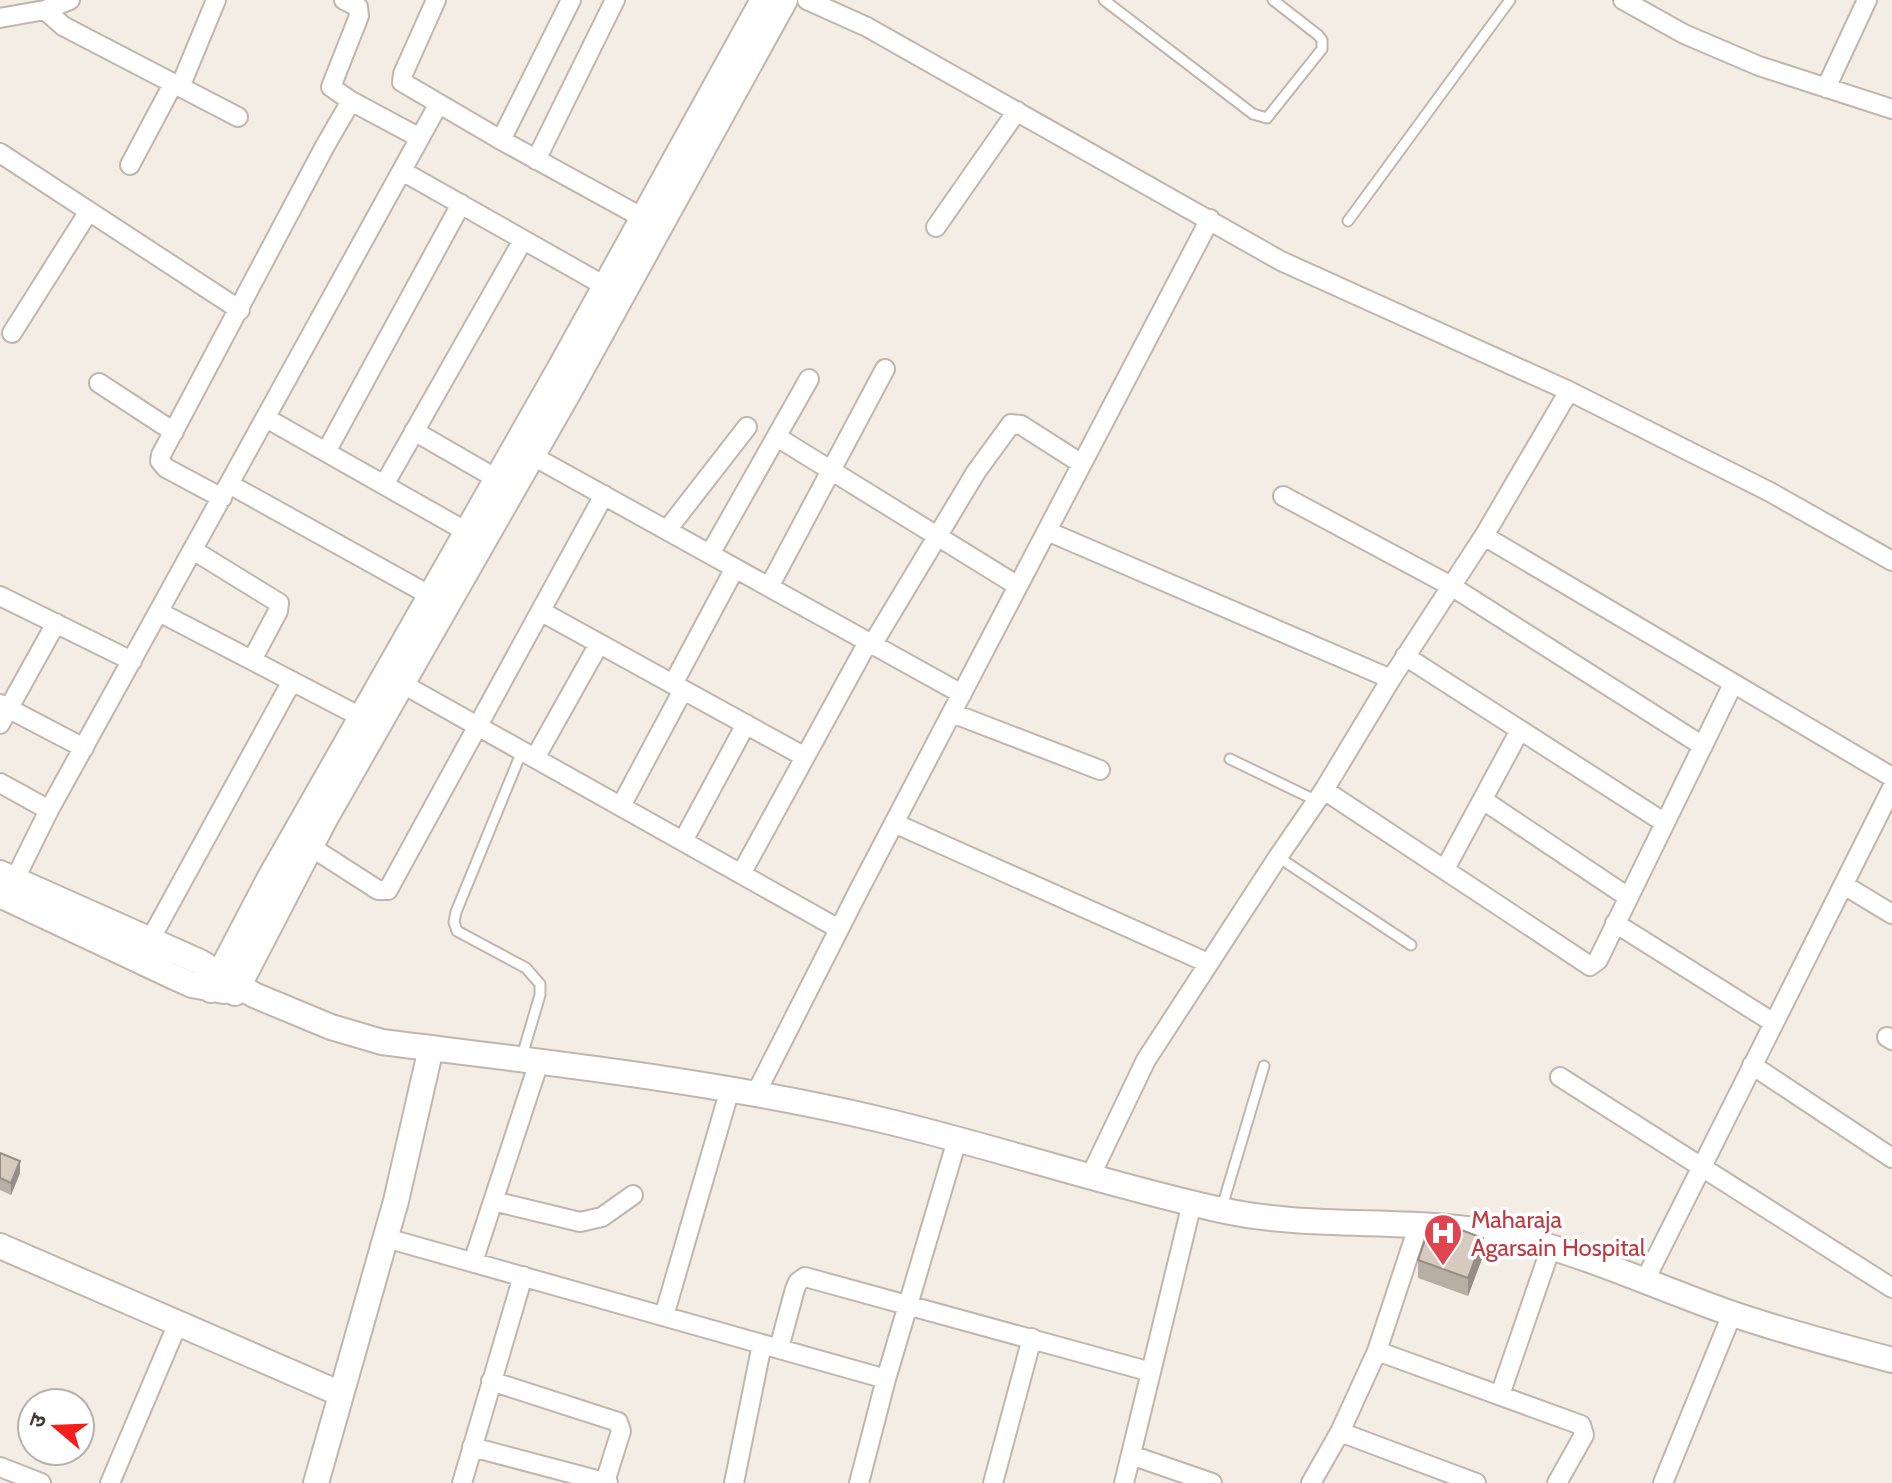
<svg xmlns="http://www.w3.org/2000/svg" width="1892" height="1483" font-family="Cabin,'Noto Sans Devanagari',sans-serif">
	<style>
		.lines { fill: none; stroke-linecap: round; stroke-linejoin: round }
		.service-casing { stroke: #c1b6ac; stroke-width: 13 }
		.minor-casing { stroke: #c1b6ac; stroke-width: 22 }
		.tertiary-casing { stroke: #c1b6ac; stroke-width: 28 }
		.service { stroke: #fff; stroke-width: 9 }
		.minor { stroke: #fff; stroke-width: 18 }
		.tertiary { stroke: #fff; stroke-width: 24 }
		.wall { fill: #b9aea4 }
		.shaded-wall { fill: #968d86 }
		.building { fill: #d7cabf; stroke: #968d86; stroke-width: 2 }
		.labels { text-anchor: middle; dominant-baseline: central; stroke-width: 7; stroke-linejoin: round; paint-order: stroke }
		.health-label { font-size: 24px; fill: #be3a42; stroke: #fff; text-anchor: start }
	</style>
	<rect width="100%" height="100%" fill="#f3ede6"/>
	<g class="lines">
		<g class="service-casing">
			<path id="service" d="M 1104,0 L 1253,114 L 1267,118 L 1322,49 L 1322,40 L 1318,35 L 1273,0
				M 1348,221 L 1510,0
				M 1230,759 L 1317,801
				M 1278,857 L 1411,945
				M 522,1056 L 540,995 L 540,984 L 526,968 L 457,931 L 454,922 L 456,912 L 522,751
				M 1222,1207 L 1264,1066"/>
		</g>
		<g class="minor-casing">
			<path id="minor" d="M 344,0 L 358,7 L 359,16 L 331,87 L 351,101
				M 436,0 L 403,74 L 402,82 L 501,140 L 654,224
				M 807,0 L 867,27 L 1281,261 L 1569,391 L 1770,492 L 1892,561
				M 1623,0 L 1684,34 L 1759,66 L 1892,109
				M 45,10 L 63,26 L 238,117
				M 0,18 L 45,10 L 70,0
				M 180,87 L 216,0
				M 1826,88 L 1867,0
				M 501,140 L 571,0
				M 0,153 L 240,310
				M 536,160 L 615,0
				M 130,165 L 173,84
				M 402,171 L 605,286
				M 936,227 L 1017,111
				M 12,333 L 89,211
				M 99,383 L 174,432
				M 266,418 L 467,532
				M 414,431 L 497,479
				M 777,437 L 1018,586
				M 522,450 L 962,694
				M 326,452 L 461,204
				M 229,484 L 431,596
				M 384,485 L 523,240
				M 1283,496 L 1451,586 L 1703,746
				M 222,498 L 166,468 L 160,461 L 161,455 L 325,146 L 351,101 L 420,138
				M 667,530 L 747,427
				M 1047,531 L 1391,679
				M 1484,536 L 1892,777
				M 193,550 L 279,603 L 278,611 L 252,660
				M 710,554 L 809,379
				M 769,587 L 885,369
				M 0,596 L 132,661
				M 159,612 L 361,717
				M 542,612 L 805,757
				M 872,645 L 976,472 L 1011,424 L 1021,425 L 1082,464
				M 1405,656 L 1665,823
				M 392,678 L 839,929
				M 673,684 L 735,568
				M 0,704 L 84,748
				M 952,713 L 1100,770
				M 0,724 L 56,623
				M 535,758 L 599,644
				M 0,783 L 49,810
				M 1324,790 L 1590,966 L 1598,960 L 1733,684
				M 1483,800 L 1628,897
				M 621,806 L 683,690
				M 894,823 L 1208,963
				M 683,841 L 746,724
				M 311,847 L 378,890 L 388,890 L 604,495
				M 1445,869 L 1520,730
				M 741,874 L 868,642
				M 1844,885 L 1892,914
				M 10,889 L 49,810 L 438,105
				M 1615,923 L 1774,1023
				M 150,940 L 292,681
				M 1887,1037 L 1892,1040
				M 1752,1065 L 1892,1158
				M 1560,1077 L 1892,1288
				M 756,1093 L 858,892 L 1210,219
				M 1090,1177 L 1146,1060 L 1278,857 L 1324,790 L 1391,679 L 1484,536 L 1569,391
				M 493,1201 L 580,1222 L 602,1217 L 633,1195
				M 386,1238 L 886,1379
				M 473,1262 L 539,1062
				M 1644,1282 L 1892,788
				M 664,1316 L 730,1089
				M 779,1348 L 795,1289 L 798,1282 L 805,1277 L 1151,1372
				M 1377,1351 L 1581,1425 L 1584,1435 L 1557,1483
				M 491,1381 L 618,1422 L 621,1431 L 605,1482
				M 1500,1395 L 1551,1247
				M 1340,1432 L 1476,1483
				M 472,1447 L 608,1483
				M 1131,1455 L 1212,1483
				M 0,1467 L 41,1483
				M 110,1483 L 178,1323
				M 462,1483 L 523,1276
				M 734,1483 L 762,1344
				M 859,1483 L 886,1379 L 957,1140
				M 993,1483 L 1032,1338
				M 1124,1483 L 1192,1203
				M 1311,1483 L 1340,1432 L 1377,1351 L 1419,1224
				M 1663,1483 L 1732,1314"/>
		</g>
		<g class="tertiary-casing">
			<path id="tertiary" d="M 0,873 L 200,962 L 254,995 L 331,1027 L 382,1042 C 549,1063 718,1081 882,1120 C 996,1147 1107,1185 1221,1210 C 1320,1232 1423,1214 1522,1239 C 1592,1257 1659,1288 1727,1312 C 1781,1331 1837,1345 1892,1360
				M 0,895 L 172,976 L 192,985 L 224,991
				M 211,990 L 269,879 L 561,366 L 763,0
				M 235,993 L 325,819 L 570,390 L 785,0
				M 0,1246 L 341,1394
				M 316,1483 L 396,1201 L 431,1048"/>
		</g>
		<use href="#service" class="service"/>
		<use href="#minor" class="minor"/>
		<use href="#tertiary" class="tertiary"/>
	</g>
	<path class="wall" d="M 0,1153 L 20,1173 L 11,1195 L 0,1190 Z
		M 1483,1256 L 1468,1296 L 1418,1278 L 1418,1260 Z"/>
	<path class="shaded-wall" d="M 20,1161 L 20,1173 L 11,1195 L 11,1183 Z
		M 1483,1238 L 1483,1256 L 1468,1296 L 1468,1278 Z"/>
	<path class="building" d="M 0,1153 L 20,1161 L 11,1183 L 0,1178 Z
		M 1431,1223 L 1445,1224 L 1483,1238 L 1468,1278 L 1418,1260 Z"/>
	<defs>
		<g id="hospital-pin" transform="scale(2)"><path d="M0 17L-7.5 6A9.5 9.5 0 1 1 7.5 6Z" fill="#e0444e" stroke="#fff"/><path d="M-5-5h3v3.5h4V-5h3V5h-3V1.5h-4V5h-3Z" fill="#fff"/></g>
	</defs>
	<g fill-rule="evenodd">
		<use href="#hospital-pin" x="1443" y="1233"/>
	</g>
	<g class="labels">
		<g class="health-label">
			<text x="1471" y="1219">Maharaja<tspan x="1471" dy="28">Agarsain Hospital</tspan></text>
		</g>
	</g>
	<g transform="translate(56 1427) rotate(289)"><circle r="38" fill="#ffffff" stroke="#b5b1ae" stroke-width="2"/>
	<path d="M0-6L14 30L0 20L-14 30Z" fill="#f51e1b"/>
	<text y="-12" font-size="22" font-weight="bold" text-anchor="middle" fill="#453d35">उ</text>
	</g>
</svg>
